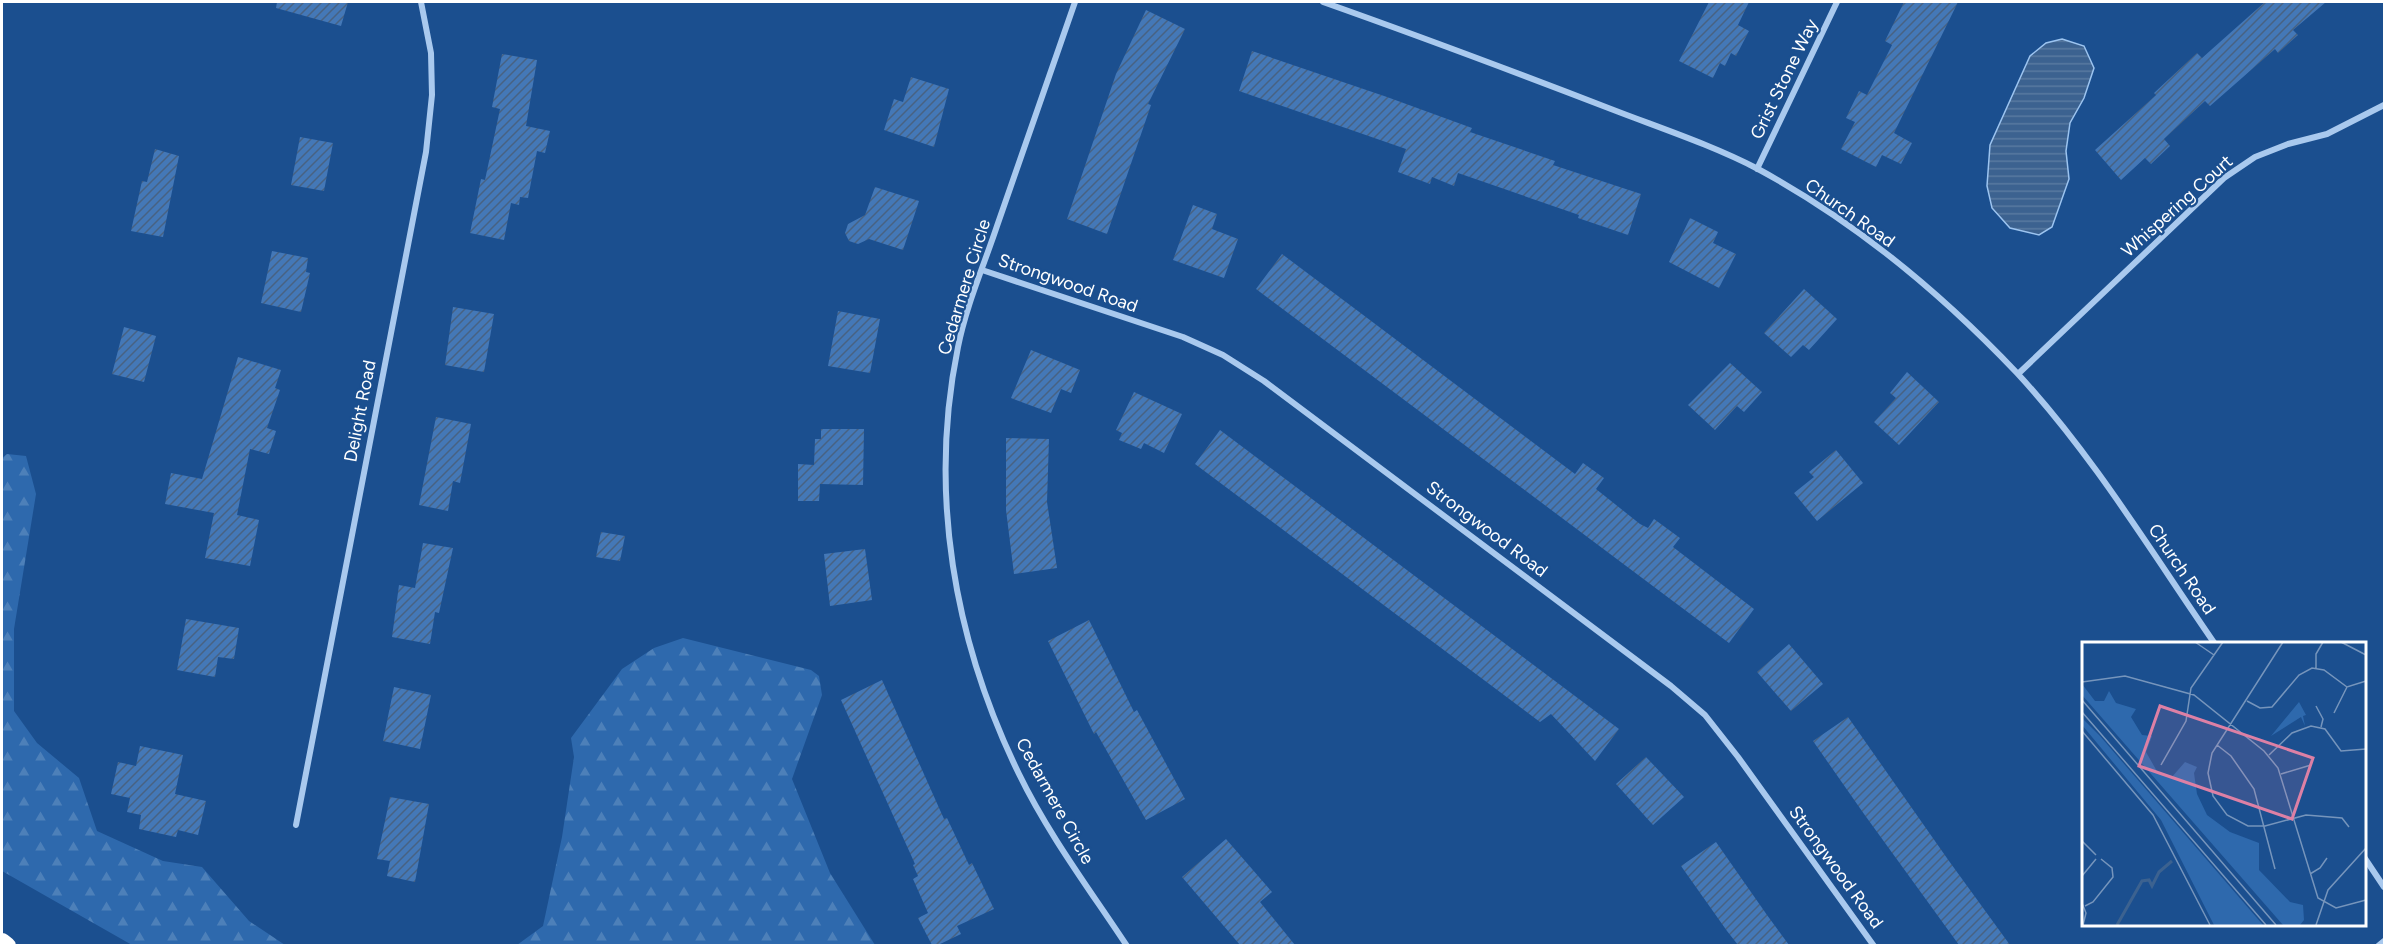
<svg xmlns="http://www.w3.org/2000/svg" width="2386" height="947" font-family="Figtree,sans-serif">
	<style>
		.forest { fill: url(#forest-firs) }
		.water { fill: url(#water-rules); stroke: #9cc4f0; stroke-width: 1.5 }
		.building { fill: url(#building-hatch) }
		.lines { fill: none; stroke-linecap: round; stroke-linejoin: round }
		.street { stroke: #a9c9ee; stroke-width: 6 }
		.highway { stroke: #fff; stroke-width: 18 }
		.labels { text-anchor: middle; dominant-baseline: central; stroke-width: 4.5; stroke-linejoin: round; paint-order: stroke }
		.street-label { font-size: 18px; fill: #fff; stroke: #1b4f8f }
		.inset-river { fill: none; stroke: #3c6290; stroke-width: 3 }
		.inset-road { fill: none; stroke: #7695bc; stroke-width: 1.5 }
		.view { fill: #dd80a5; fill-opacity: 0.15; stroke: #dd80a5; stroke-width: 3 }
		.inset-edge { fill: none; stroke: #fff; stroke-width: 3 }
	</style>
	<defs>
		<pattern id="forest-firs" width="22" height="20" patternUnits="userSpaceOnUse" patternTransform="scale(1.5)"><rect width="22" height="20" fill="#2e69ad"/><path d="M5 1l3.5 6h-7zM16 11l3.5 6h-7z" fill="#4d80b9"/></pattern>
		<pattern id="water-rules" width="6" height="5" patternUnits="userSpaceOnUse" patternTransform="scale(1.5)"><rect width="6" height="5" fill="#3c6290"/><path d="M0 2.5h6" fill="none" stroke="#597aa1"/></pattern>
		<pattern id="building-hatch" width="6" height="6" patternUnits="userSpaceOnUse" patternTransform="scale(1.5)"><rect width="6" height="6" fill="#4478b7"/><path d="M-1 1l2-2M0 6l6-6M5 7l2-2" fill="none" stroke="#486282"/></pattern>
	</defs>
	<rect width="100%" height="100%" fill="#1b4f8f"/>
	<path class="forest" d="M 7,454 L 26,456 L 36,494 L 14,629 L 14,711 L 37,743 L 79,778 L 97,831 L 163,861 L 202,867 L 249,921 L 285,945 L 132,945 L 2,871 L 2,458 Z
		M 683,638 L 811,670 L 819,676 L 822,695 L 792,779 L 830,873 L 875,945 L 517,945 L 543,926 L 562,837 L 574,757 L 571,738 L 622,669 L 654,648 Z"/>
	<path class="water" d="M 2062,39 L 2084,46 L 2094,68 L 2084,98 L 2070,123 L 2066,151 L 2069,179 L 2052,227 L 2039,235 L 2010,228 L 1992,208 L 1987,186 L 1990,145 L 2030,56 L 2046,43 Z"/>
	<path class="building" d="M 277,2 L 348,2 L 341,26 L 276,8 Z
		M 1709,2 L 1749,2 L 1738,25 L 1749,31 L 1736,56 L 1731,53 L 1725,66 L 1720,63 L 1713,78 L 1679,61 Z
		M 1904,2 L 1958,2 L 1894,133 L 1912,143 L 1901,164 L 1882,155 L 1876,167 L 1841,149 L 1855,122 L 1846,118 L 1859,91 L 1867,95 L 1892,45 L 1885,41 Z
		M 2265,2 L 2326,2 L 2293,30 L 2298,35 L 2278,53 L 2275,49 L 2210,106 L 2205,101 L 2164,139 L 2170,146 L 2151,164 L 2145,158 L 2121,180 L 2095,150 L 2156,95 L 2154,93 L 2197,53 L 2202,58 Z
		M 1146,10 L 1185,29 L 1148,104 L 1151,105 L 1107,234 L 1067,219 L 1116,74 Z
		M 1252,51 L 1387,97 L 1472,128 L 1470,132 L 1555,161 L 1553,165 L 1641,194 L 1628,235 L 1578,218 L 1579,215 L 1458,173 L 1454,186 L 1432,177 L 1430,184 L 1398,172 L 1406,149 L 1239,91 Z
		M 502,54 L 537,60 L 526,126 L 550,131 L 545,153 L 537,151 L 528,198 L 520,197 L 519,205 L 511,203 L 504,240 L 470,233 L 481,179 L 485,180 L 500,109 L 492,107 Z
		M 911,77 L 949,89 L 934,147 L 884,130 L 894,99 L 903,102 Z
		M 300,137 L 333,143 L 324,191 L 291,185 Z
		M 155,149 L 179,156 L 163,237 L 131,231 L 142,181 L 147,182 Z
		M 875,187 L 919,201 L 903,250 L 869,239 L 858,244 L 849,241 L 845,233 L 848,224 L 865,215 Z
		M 1193,205 L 1217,214 L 1212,229 L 1238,239 L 1224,278 L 1173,260 Z
		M 1690,218 L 1718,232 L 1713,243 L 1736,254 L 1719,288 L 1669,262 Z
		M 272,251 L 308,258 L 306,272 L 310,273 L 301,312 L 261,303 Z
		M 1282,254 L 1575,474 L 1583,463 L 1604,478 L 1596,489 L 1640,524 L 1648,528 L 1654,519 L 1680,538 L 1673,547 L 1754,609 L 1729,643 L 1256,289 Z
		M 1804,289 L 1837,319 L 1809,350 L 1803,345 L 1791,357 L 1764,333 Z
		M 453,307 L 494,314 L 484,372 L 445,365 Z
		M 838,311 L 880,319 L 870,373 L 828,366 Z
		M 124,327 L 156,336 L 144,382 L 112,374 Z
		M 1031,350 L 1080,370 L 1071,393 L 1061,389 L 1051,413 L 1011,398 Z
		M 238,357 L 281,370 L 275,388 L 280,390 L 267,428 L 276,431 L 269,454 L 250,449 L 237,515 L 259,520 L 250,566 L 205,558 L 214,513 L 165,504 L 171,473 L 202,479 Z
		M 1730,363 L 1762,392 L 1744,412 L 1737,406 L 1715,430 L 1688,405 Z
		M 1907,372 L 1939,402 L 1899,445 L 1874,422 L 1896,398 L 1890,393 Z
		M 1134,392 L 1182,414 L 1164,453 L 1144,443 L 1141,449 L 1119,440 L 1122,433 L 1116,430 Z
		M 436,417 L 471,424 L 460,483 L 453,481 L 448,511 L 419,505 Z
		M 821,429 L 864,429 L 863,485 L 820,484 L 819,501 L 798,501 L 798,464 L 814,465 L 815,439 L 821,439 Z
		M 1220,430 L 1619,729 L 1595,761 L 1551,714 L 1540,722 L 1195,464 Z
		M 1006,438 L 1049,439 L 1047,502 L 1057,568 L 1014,574 L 1006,510 Z
		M 1836,450 L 1863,483 L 1817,521 L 1794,493 L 1814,477 L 1809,472 Z
		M 601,532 L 625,536 L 620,561 L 596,557 Z
		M 423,543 L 453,548 L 439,613 L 435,612 L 430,644 L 392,637 L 399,585 L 415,588 Z
		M 865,549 L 872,600 L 830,606 L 824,554 Z
		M 186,619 L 239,628 L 234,659 L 218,657 L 215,677 L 177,670 Z
		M 1089,620 L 1134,712 L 1137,710 L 1185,799 L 1146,820 L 1096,732 L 1094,734 L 1048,641 Z
		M 1789,644 L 1823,684 L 1791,711 L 1757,672 Z
		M 882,680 L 944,819 L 947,818 L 969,865 L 972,863 L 994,909 L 957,926 L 961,934 L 938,945 L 932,945 L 918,918 L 928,913 L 913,879 L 918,876 L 913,865 L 915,864 L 841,700 Z
		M 394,687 L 431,695 L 420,749 L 383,741 Z
		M 1848,717 L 1949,861 L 2010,945 L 1959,945 L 1864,814 L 1813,741 Z
		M 140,746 L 183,755 L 175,794 L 206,801 L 198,835 L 178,830 L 176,837 L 139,829 L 141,815 L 127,812 L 130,798 L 111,794 L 118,762 L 136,766 Z
		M 1646,757 L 1684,797 L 1653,825 L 1616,784 Z
		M 390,797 L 429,804 L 415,882 L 387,876 L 390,861 L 377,859 Z
		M 1226,839 L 1272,892 L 1260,902 L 1295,945 L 1240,945 L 1182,877 Z
		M 1716,842 L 1767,915 L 1789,945 L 1738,945 L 1727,931 L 1681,866 Z"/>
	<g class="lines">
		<path class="street" d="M 1075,2 C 1049,76 1023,151 997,226 C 984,265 966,306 958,347 C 928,493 954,641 1019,774 C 1048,834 1090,890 1127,946
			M 1323,2 C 1419,36 1515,72 1611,109 C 1660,128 1712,145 1758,169 C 1854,221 1943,295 2017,373 C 2093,455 2152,553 2215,644
			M 1757,169 L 1837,2
			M 982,270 L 1183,337 L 1223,355 L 1264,381 L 1671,686 L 1705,715 L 1738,757 L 1874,946
			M 2018,374 L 2224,178 L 2255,157 L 2288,144 L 2327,134 L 2384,105
			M 296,825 L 426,152 L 432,95 L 431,53 L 421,2
			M 2364,857 L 2384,887
			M 2378,946 L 2384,941"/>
		<path class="highway" d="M 2,942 L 7,946"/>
	</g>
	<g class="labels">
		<g class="street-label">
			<text transform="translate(1784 79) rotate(-64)">Grist Stone Way</text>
			<text transform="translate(2177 206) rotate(-42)">Whispering Court</text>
			<text transform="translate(1850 213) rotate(35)">Church Road</text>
			<text transform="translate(1068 283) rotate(19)">Strongwood Road</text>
			<text transform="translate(964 287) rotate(-73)">Cedarmere Circle</text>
			<text transform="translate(360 411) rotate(-79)">Delight Road</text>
			<text transform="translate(1487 529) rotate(37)">Strongwood Road</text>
			<text transform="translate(2182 569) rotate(56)">Church Road</text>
			<text transform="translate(1055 801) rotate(61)">Cedarmere Circle</text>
			<text transform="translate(1836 867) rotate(54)">Strongwood Road</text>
		</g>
	</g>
	<g transform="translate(2082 642)">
		<rect width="284" height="284" fill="#1b4f8f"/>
		<path d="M 0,42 L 13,59 L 22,59 L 27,49 L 34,61 L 54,67 L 49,75 L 60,93 L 70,94 L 64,110 L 76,131 L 89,136 L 103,120 L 115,125 L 112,131 L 115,152 L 125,173 L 148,190 L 177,201 L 177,228 L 208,260 L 221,263 L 222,278 L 218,283 L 201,283 L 0,53 ZM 0,76 L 18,94 L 181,283 L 132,283 L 79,178 L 0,83 Z" fill="#2e69ad"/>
		<path d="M 217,60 L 224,73 L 221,74 L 223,84 L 219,75 L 189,94 Z" fill="#2e69ad"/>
		<path class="inset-river" d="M 35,283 L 60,239 L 67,238 L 70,244 L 77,230 L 90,219"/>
		<path class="inset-road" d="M 113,0 L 132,13M 201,0 L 130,111 L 126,131 L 131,154 L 145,173 L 166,184 L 183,184 L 224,173 L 260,176 L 267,185M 259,0 L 284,13M 234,26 L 234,12 L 241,0M 0,40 L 43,34 L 112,53 L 182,109 L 196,126 L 236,256 L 254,266 L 284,258M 0,58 L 194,283M 165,59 L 178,66 L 190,65 L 217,33 L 230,26 L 242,28 L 265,45 L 284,39M 234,64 L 241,77 L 239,85M 0,70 L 184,283M 252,71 L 265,45M 0,89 L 71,173 L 128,283M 135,103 L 149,114 L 172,147 L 193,227M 187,113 L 210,91 L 229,84 L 243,87 L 259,109 L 284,107M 79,123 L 104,79 L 109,46 L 141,0M 199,132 L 229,123M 0,199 L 14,213M 228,232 L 238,226 L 245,216M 0,234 L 14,217M 0,261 L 4,271 L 1,283M 3,264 L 11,260 L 31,235 L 30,226 L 19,217M 234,283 L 246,248 L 284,206"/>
		<path class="view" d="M 78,64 L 231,116 L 210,177 L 57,124 Z"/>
		<rect width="284" height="284" class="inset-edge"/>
	</g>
	<rect width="2386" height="947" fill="none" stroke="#ffffff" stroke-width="6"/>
</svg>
